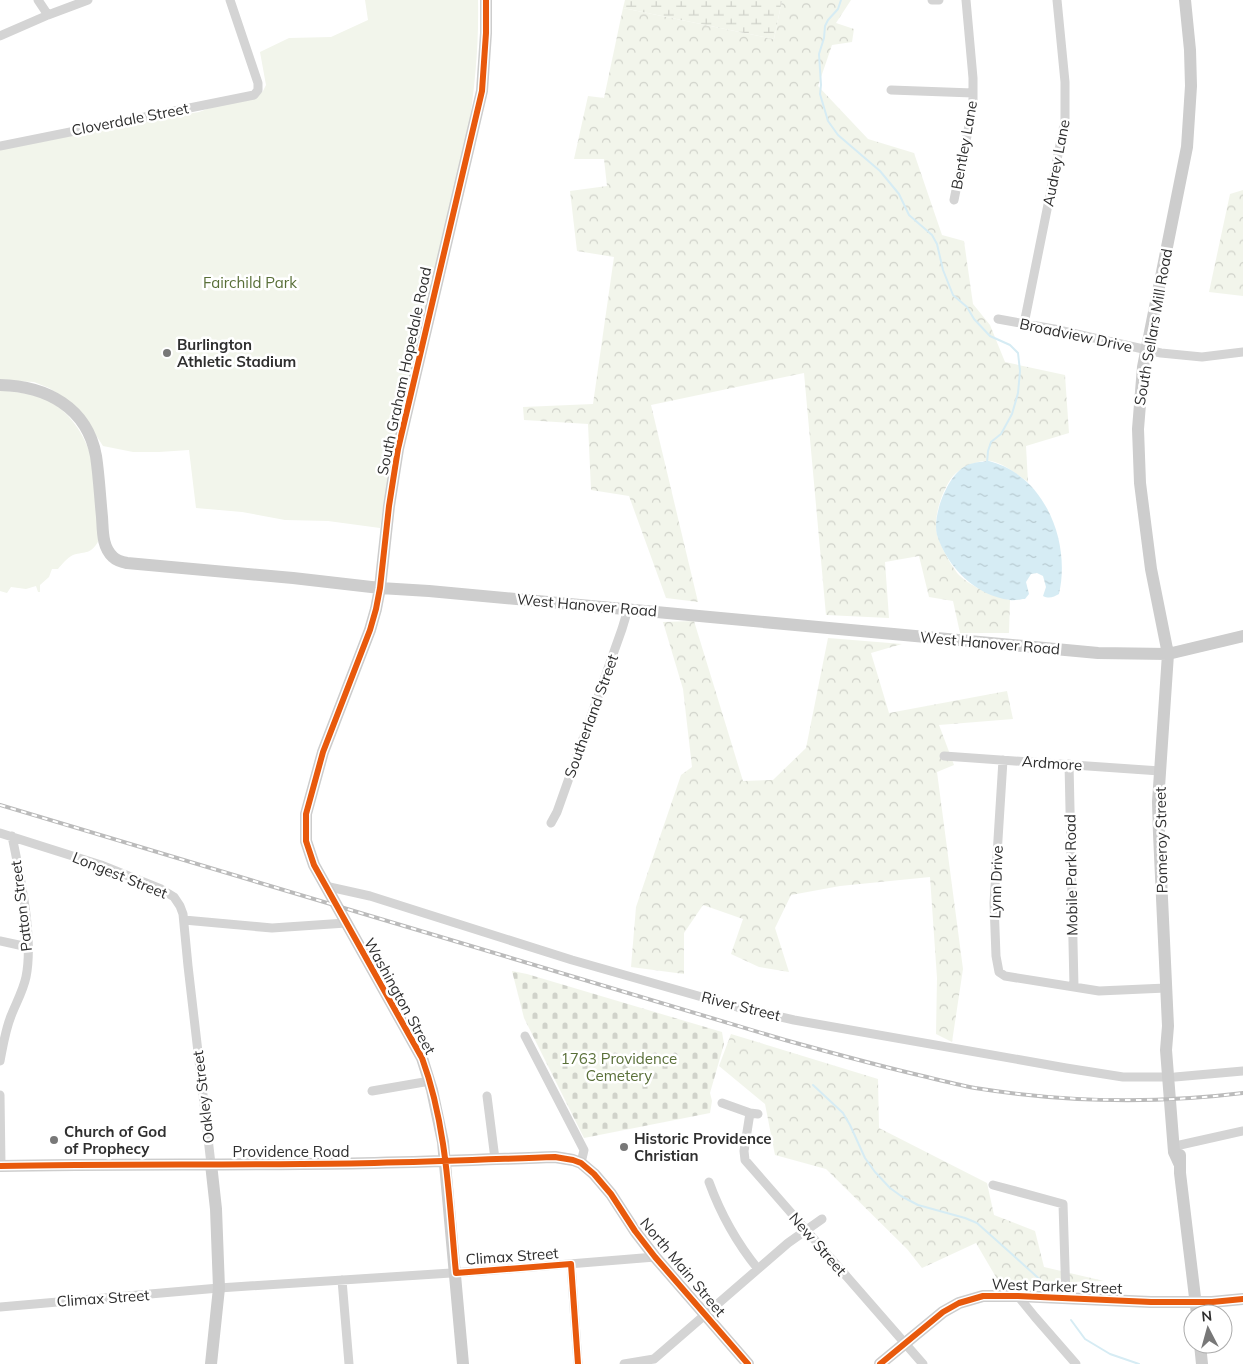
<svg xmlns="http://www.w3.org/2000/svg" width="1243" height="1364" font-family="Mulish,sans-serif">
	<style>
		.green { fill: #f2f5eb }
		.forest { fill: url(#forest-crowns) }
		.wetland { fill: url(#wetland-marsh) }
		.cemetery { fill: url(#cemetery-stones) }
		.water { fill: url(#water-ripples) }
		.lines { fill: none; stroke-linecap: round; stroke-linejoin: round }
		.stream { stroke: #d6ecf4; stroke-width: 2 }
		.street { stroke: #d4d4d4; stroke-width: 9 }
		.secondary { stroke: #cdcdcd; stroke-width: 12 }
		.rail-casing { stroke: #bbb; stroke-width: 4 }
		.rail { stroke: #fff; stroke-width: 2; stroke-dasharray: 5.5; stroke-linecap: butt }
		.cycleway-casing { stroke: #fff; stroke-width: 9 }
		.cycleway { stroke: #e8590c; stroke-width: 6 }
		.poi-dot { fill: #787878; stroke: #fff; stroke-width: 2 }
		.labels { text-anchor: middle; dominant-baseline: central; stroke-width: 5; stroke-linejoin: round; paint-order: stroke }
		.street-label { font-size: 15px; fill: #2f2f2f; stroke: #fff }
		.park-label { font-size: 15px; fill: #596f38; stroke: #fff }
		.poi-label { font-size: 15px; font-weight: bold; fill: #2f2f2f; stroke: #fff; text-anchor: start }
	</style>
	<defs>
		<pattern id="forest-crowns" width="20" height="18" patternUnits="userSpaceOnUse" patternTransform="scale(1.25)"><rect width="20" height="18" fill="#f2f5eb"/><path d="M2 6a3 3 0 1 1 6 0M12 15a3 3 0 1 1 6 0" fill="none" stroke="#d0d2ca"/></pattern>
		<pattern id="wetland-marsh" width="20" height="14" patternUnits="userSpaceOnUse" patternTransform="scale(1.25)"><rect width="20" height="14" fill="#f2f5eb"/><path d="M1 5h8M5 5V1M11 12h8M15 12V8" fill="none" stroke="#d0d2ca"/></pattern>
		<pattern id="cemetery-stones" width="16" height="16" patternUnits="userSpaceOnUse" patternTransform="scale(1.25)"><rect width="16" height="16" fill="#f2f5eb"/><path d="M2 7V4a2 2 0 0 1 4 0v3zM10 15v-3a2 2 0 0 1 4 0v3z" fill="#d0d2ca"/></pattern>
		<pattern id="water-ripples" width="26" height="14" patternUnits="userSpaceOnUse" patternTransform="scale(1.25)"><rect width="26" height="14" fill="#d6ecf4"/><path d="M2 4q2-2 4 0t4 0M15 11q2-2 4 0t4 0" fill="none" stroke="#b8cbd2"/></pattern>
	</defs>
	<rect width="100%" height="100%" fill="#fff"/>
	<path class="green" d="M 365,0 L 478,0 C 479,44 475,88 468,131 L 384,500 L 380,528 L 328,521 L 285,520 L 242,512 L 196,508 L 189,450 L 159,452 L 133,452 L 103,446 L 92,429 L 60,395 L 49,388 L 34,382 L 0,380 L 0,150 L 41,141 L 134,125 L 155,119 L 199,112 L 223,103 L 256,97 L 263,91 L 266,85 L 260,52 L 289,38 L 331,37 L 368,20 Z
		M 0,390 C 14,392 30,393 43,398 C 70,410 84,434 93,461 L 99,540 C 91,555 86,551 73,555 C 67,558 62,564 58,569 L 52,569 L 49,577 L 40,585 L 40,592 L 38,592 L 36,586 L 26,589 L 11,587 L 7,593 L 0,591 Z"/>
	<path class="forest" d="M 782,0 L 851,0 L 836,23 L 854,29 L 852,42 L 832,45 L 818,86 L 868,139 L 914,153 L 942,235 L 964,241 L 973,304 L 990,325 L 1005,362 L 1065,375 L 1069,433 L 1026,446 L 1028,482 C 1016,474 1005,464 991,461 C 980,459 961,467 953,476 C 942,490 933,517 937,534 C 940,545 951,566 959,575 C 971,587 995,596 1010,600 L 1009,633 L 960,633 L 953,601 L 929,597 L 919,556 L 885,562 L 889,618 L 826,615 L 804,373 L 651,405 L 698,602 L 666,598 L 629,496 L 591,490 L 588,424 L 524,420 L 523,407 L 593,404 L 614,257 L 577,251 L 570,191 L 607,186 L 604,159 L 574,159 L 588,96 L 604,98 L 623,8 L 774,39 Z
		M 1243,190 L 1243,296 L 1209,292 L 1230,194 Z
		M 694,621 L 743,781 L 773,780 L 806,748 L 828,638 L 902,644 L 871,653 L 889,713 L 1007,691 L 1013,719 L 939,725 L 954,765 L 937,772 L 963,969 L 952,1042 L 936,1034 L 937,978 L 930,877 L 840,886 L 791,895 L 775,928 L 789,972 L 759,967 L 731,954 L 743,919 L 703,905 L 684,933 L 684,974 L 631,967 L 636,907 L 681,775 L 692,767 L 683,689 L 663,622 Z
		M 731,1034 L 878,1079 L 879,1128 L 987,1183 L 994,1215 L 1035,1231 L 1044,1267 L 1104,1281 L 1000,1284 L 976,1243 L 922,1268 L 907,1249 L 826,1169 L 775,1155 L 765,1104 L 719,1066 Z"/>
	<path class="wetland" d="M 625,0 L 782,0 L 774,39 L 623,8 Z"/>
	<path class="cemetery" d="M 512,971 L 527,974 L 722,1032 L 724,1044 L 710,1093 L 712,1101 L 710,1113 L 584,1138 L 524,1018 Z"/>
	<path class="water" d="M 989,461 C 1045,475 1071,542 1059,594 C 1054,597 1049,599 1043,596 L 1046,587 L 1043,576 L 1037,573 L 1031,574 L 1026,582 L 1029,594 L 1025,599 C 1020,599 1015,601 1010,600 C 976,596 947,567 937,535 C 932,516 947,477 964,467 C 972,462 980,462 989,461 Z"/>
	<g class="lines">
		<path class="stream" d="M 841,0 L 838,9 L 828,20 L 825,26 L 824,38 L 819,54 L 821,85 L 820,94 L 828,121 L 838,135 L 880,171 L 899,194 L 909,215 L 932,235 L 937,244 L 943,270 L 953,295 L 967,307 L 974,319 L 990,336 L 1010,345 L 1018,353 L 1020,371 L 1018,393 L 1012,414 L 1001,434 L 991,442 L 988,451 L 987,463
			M 813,1085 L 843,1113 L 850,1125 L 865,1158 L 875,1172 L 890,1188 L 901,1196 L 918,1205 L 965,1218 L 977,1223 L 1014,1256 L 1046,1285
			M 1071,1320 L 1085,1339 L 1110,1354 L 1139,1364"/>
		<path class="street" d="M 38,0 L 48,15
			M 932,0 L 939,0
			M 0,36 L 48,15 L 88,0
			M 891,90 L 973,93
			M 0,146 L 254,95 L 258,90 L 258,83 L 230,0
			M 954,200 L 973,106 L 973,78 L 966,0
			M 998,319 L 1054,329 L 1161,353 L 1202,357 L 1243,352
			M 1024,324 L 1065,120 L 1065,82 L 1057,0
			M 944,756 L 1160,771
			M 1003,760 L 994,903 L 996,956 L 999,972 L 1005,976 L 1099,991 L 1166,988
			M 1069,764 L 1074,987
			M 551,823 L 557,812 L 622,629 L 628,609
			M 0,833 L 101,865 L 161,889 L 174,897 L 180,906 L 183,914 L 188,966 L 211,1164
			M 325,886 L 370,896 L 572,960 L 737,1007 L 794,1020 L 1066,1068 L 1123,1077 L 1168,1077
			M 184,920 L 272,928 L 346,923
			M 0,941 L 28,947
			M 525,1036 L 584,1150 L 581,1163
			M 0,1061 C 3,1046 5,1031 11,1016 C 16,1003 23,991 26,977 C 34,937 20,876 12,836
			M 1175,1077 L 1243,1071
			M 372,1091 L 430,1081
			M 0,1095 L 1,1165
			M 487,1096 L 495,1159
			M 722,1103 L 750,1113 L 758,1114
			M 750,1113 L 744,1151 L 745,1160 L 923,1364
			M 1180,1145 L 1243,1131
			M 709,1182 C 721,1215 736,1242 758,1269
			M 993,1185 L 1063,1204 L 1066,1298
			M 571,1264 L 578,1364
			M 342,1280 L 349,1364
			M 1018,1296 L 1035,1317 L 1076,1364
			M 0,1307 L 219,1288 L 482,1271 L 655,1257
			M 624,1364 L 654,1359 L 788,1243 L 822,1219"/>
		<path class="secondary" d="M 0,385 C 46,386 87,407 96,456 C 99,476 100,497 102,517 C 103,531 102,547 113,557 C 117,561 122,562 127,563 L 293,578 L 380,588 L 429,591 L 1098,653 L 1168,654 L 1243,636
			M 1180,1155 L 1180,1173 L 1197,1314
			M 1179,1163 L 1174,1152 L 1166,1050 L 1168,1026 L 1159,834 L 1158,802 L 1168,654 L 1151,569 L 1140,483 L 1138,429 L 1143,367 L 1187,147 L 1191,86 L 1190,50 L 1185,0
			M 211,1164 L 216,1209 L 219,1288 L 211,1364
			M 0,1166 C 101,1164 202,1165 302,1164 C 387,1164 471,1160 555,1157 L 573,1160 L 581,1163 L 594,1174 L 611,1194 L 635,1231 L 655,1257 L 748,1364
			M 1200,1344 L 1202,1364
			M 463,1364 L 443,1142 L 432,1090 L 422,1058 L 314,865 L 306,841 L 306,814 L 323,752 L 370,630 L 376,609 L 380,588 L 389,506 L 398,449 L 482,91 L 486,33 L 486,0
			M 880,1364 L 943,1312 L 959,1303 L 983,1296 L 1018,1296 L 1151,1302 L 1212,1302 L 1243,1299"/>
		<g class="rail-casing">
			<path id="rail" d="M 0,805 L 785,1040 C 832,1053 879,1066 927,1077 C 943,1081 959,1085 975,1088 C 1063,1102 1155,1104 1243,1093"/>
		</g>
		<use href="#rail" class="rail"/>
		<g class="cycleway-casing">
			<path id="cycleway" d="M 486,0 L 486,33 L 482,91 L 398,449 L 389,506 L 380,588 L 376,609 L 370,630 L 323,752 L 306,814 L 306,841 L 314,865 L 422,1058 C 447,1126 449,1201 456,1273 L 571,1264 L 578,1364
				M 0,1166 C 101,1164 202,1165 302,1164 C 387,1164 471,1160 555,1157 L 573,1160 L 581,1163 L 594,1174 L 611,1194 L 635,1231 L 655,1257 L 748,1364
				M 880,1364 L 943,1312 L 959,1303 L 983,1296 L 1018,1296 L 1151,1302 L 1212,1302 L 1243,1299"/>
		</g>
		<use href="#cycleway" class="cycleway"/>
	</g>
	<g class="poi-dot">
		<circle cx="167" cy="353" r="5"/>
		<circle cx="54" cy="1140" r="5"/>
		<circle cx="624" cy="1147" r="5"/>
	</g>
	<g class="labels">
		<g class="street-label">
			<text transform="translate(130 119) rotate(-11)">Cloverdale Street</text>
			<text transform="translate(964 145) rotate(-80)">Bentley Lane</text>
			<text transform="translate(1056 163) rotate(-79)">Audrey Lane</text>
			<text transform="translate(1153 327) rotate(-80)">South Sellars Mill Road</text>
			<text transform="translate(1076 335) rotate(12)">Broadview Drive</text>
			<text transform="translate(404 371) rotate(-78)">South Graham Hopedale Road</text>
			<text transform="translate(587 605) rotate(5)">West Hanover Road</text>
			<text transform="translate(990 643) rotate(5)">West Hanover Road</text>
			<text transform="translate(591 716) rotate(-70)">Southerland Street</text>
			<text transform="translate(1052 763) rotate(4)">Ardmore</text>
			<text transform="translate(1161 840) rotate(-91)">Pomeroy Street</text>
			<text transform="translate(120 875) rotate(22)">Longest Street</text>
			<text transform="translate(1071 875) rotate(-91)">Mobile Park Road</text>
			<text transform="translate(996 882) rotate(-88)">Lynn Drive</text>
			<text transform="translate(21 906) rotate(-97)">Patton Street</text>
			<text transform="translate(400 996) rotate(61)">Washington Street</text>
			<text transform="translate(741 1006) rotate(14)">River Street</text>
			<text transform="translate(203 1097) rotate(-97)">Oakley Street</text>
			<text x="291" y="1151">Providence Road</text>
			<text transform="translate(818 1244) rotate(49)">New Street</text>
			<text transform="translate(512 1256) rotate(-4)">Climax Street</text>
			<text transform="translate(683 1267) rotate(50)">North Main Street</text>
			<text transform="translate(1057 1286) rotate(2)">West Parker Street</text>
			<text transform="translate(103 1298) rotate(-4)">Climax Street</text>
		</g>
		<g class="park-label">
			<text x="250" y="282">Fairchild Park</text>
			<text x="619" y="1058">1763 Providence<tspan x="619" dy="17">Cemetery</tspan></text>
		</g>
		<g class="poi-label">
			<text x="177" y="344">Burlington<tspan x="177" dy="17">Athletic Stadium</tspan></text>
			<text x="64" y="1131">Church of God<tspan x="64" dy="17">of Prophecy</tspan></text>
			<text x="634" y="1138">Historic Providence<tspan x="634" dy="17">Christian</tspan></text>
		</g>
	</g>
	<g transform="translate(1208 1329) rotate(354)"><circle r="24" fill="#ffffff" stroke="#acacac"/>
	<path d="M0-4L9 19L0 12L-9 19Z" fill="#787878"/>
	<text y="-8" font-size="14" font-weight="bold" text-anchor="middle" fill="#2f2f2f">N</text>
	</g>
</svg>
